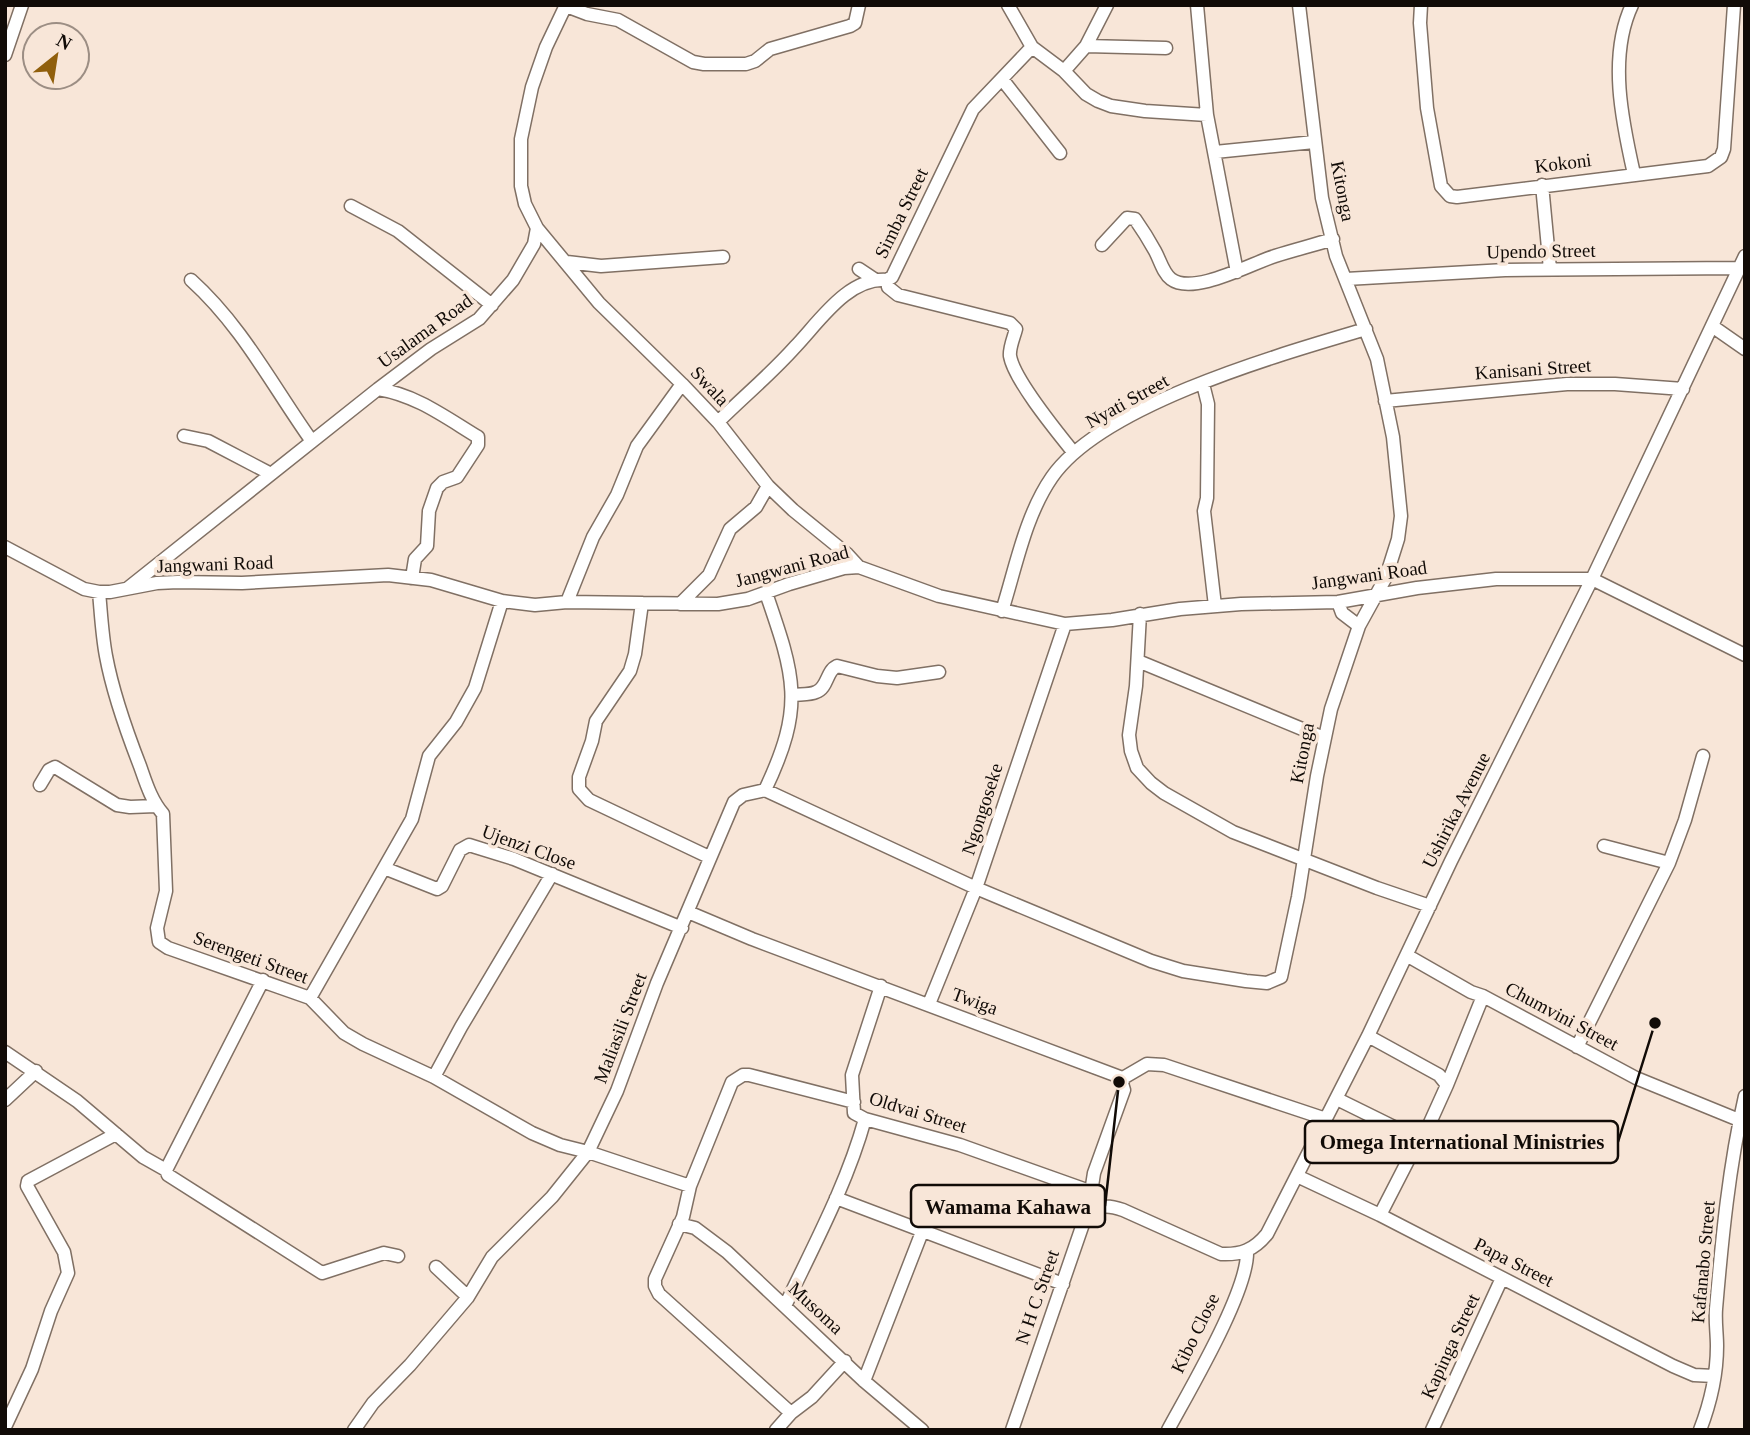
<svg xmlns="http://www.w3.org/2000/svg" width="1750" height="1435" font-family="'Times New Roman',serif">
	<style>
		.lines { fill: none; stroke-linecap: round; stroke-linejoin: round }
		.stream { stroke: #8fadd8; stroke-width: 2.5 }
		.street-casing { stroke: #807064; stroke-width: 15 }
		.street { stroke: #fff; stroke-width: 12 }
		.labels { text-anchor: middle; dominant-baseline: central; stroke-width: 7; stroke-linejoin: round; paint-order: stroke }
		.street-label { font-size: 19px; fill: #110b07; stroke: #f8e6d8 }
		.leader { fill: none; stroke: #110b07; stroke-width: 2.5 }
		.callout-dot { fill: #110b07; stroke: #f8e6d8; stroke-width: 2.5 }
		.callout { fill: #f8e6d8; stroke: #110b07; stroke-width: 2.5 }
		.callout-label { font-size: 21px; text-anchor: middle; font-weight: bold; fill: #110b07 }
	</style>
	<rect width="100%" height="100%" fill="#f8e6d8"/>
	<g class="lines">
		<path class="stream" d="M 5,8 L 6,5"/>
		<g class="street-casing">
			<path id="street" d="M 1008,5 L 1032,47 L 1064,71 L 1086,94 L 1098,101 L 1111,106 L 1145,111 L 1207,115
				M 1197,5 L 1207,115 L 1237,272
				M 1421,5 L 1420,23 L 1427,108 L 1441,186 L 1450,196 L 1457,197 L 1708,166 L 1721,157 L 1724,149 L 1734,5
				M 1632,5 C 1608,56 1622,121 1634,174
				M 566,6 L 587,14 L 618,20 L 693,62 L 704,64 L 746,64 L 755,61 L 770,49 L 850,26 L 855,23 L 859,5
				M 1086,46 L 1166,48
				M 5,55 L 22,5
				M 1064,71 L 1086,46 L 1107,5
				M 1002,79 L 1060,153
				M 1215,152 L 1314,142
				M 1542,185 L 1550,269
				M 351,206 L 398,231 L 492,305
				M 537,228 L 599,303 L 682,384 L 718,422 L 768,486 L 793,510 L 847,554 L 859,567
				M 1102,245 L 1127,218 L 1135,219 C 1142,229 1149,240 1155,251 C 1160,260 1163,273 1171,279 C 1193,296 1252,263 1275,256 C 1294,250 1314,245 1333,239
				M 567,262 L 601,266 L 723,257
				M 859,269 L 874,279
				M 1346,279 L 1505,270 L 1737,268
				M 191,280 C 242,326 272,385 311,440
				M 887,280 L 888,287 L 898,295 L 1010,323 L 1016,329 C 1014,337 1009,348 1010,356 C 1014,380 1058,433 1074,453
				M 1712,326 L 1745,349
				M 1203,384 L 1208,404 L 1207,498 L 1204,511 L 1215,606
				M 378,389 C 416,395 445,417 478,437 L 478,445 L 457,477 L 443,482 L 437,488 L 429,511 L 427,546 L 415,559 L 412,578
				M 1385,401 L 1567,384 L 1615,384 L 1683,389
				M 718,422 C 743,397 771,374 795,347 C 819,322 848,277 887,280 L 892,277 L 973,109 L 1032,47
				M 184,436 L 208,441 L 271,474
				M 5,547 L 84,589 L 99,592 L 110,592 L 157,583 L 178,582 L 242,583 L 388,575 L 431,580 L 502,601 L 535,605 L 567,602 L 718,604 L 748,599 L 789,584 L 844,568 L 859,567 L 939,596 L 1065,624 L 1112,620 L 1180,609 L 1241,604 L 1338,602 L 1417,588 L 1496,579 L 1592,579 L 1745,655
				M 128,588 L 378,389 L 431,349 L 479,319 L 513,280 L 534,244 L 537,228 L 525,204 L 521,186 L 521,139 L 532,87 L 546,47 L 566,5
				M 99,592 C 101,613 102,635 106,656 C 113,694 126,730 140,766 C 146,783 151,800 163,814 L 166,891 L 157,928 L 159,942 L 168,948 L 310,998 L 344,1033 L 363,1044 L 434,1077 L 532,1133 L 560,1145 L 588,1152 L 690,1186
				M 567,602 L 593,537 L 617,495 L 637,446 L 682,384
				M 1338,602 L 1342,613 L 1359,626
				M 642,603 L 635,654 L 630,671 L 596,721 L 592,741 L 579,777 L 579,789 L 589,800 L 709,857
				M 680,604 L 709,575 L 730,529 L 756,507 L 768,486
				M 1002,611 C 1016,567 1025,516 1052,477 C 1103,404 1282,354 1366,329
				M 1140,614 L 1136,686 L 1129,735 L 1131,751 L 1137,768 L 1151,783 L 1164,793 L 1233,832 L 1377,888 L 1430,906
				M 1138,661 L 1324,738
				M 793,695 C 799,694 810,695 816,692 C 828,688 826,671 837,666 L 877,676 L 897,678 L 939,672
				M 40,785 L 49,770 L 55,767 L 117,805 L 130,807 L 156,806
				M 765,790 L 976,888 L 1151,961 L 1183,971 L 1246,981 L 1267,983 L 1281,977 L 1298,897 L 1317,776 L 1331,709 L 1359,626 L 1386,577 L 1398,539 L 1401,516 L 1393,437 L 1377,359 L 1336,256 L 1322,198 L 1299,5
				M 1604,846 L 1669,863
				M 384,868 L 437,889 L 442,886 L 460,850 L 469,845 L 514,859 L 682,928
				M 688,912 L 752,939 L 1120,1077 L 1124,1090 L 1094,1173 L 1092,1186 L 1102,1206
				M 1408,956 L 1471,992 L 1483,996 L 1636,1078 L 1739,1120
				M 881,986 L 852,1075 L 854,1113 L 865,1119 L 960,1145 L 1095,1193
				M 310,998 L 412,819 L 429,756 L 456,722 L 475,688 L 502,601
				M 929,1004 L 976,888 L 1065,624
				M 1368,1036 L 1439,1075 L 1447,1085
				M 1577,1047 L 1669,863 L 1685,820 L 1703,756
				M 5,1052 L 77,1101 L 143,1157 L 166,1170 L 168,1175 L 322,1273 L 384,1253 L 398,1256
				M 434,1077 L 461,1027 L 552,874
				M 1123,1081 L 1123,1078 L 1147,1064 L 1164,1065 L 1326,1119
				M 1337,1099 L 1408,1134 L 1424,1136
				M 5,1100 L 36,1071
				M 166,1170 L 263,980
				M 1297,1176 L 1380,1215 L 1673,1366 L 1694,1375 L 1714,1376
				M 836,1198 L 1063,1284
				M 1380,1215 L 1417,1143 L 1424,1136 L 1447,1085 L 1483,996
				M 679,1224 L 695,1228 L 727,1252 L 864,1381 L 922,1430
				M 436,1267 L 468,1297
				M 785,1306 C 814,1245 847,1184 865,1119
				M 864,1381 L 922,1232
				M 791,1413 L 659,1294 L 655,1286 L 655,1279 L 683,1217 L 690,1186 L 732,1082 L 743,1075 L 749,1075 L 854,1102
				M 5,1427 L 32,1369 L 51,1311 L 68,1273 L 64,1252 L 27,1186 L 28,1181 L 116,1134
				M 354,1430 L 373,1403 L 410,1365 L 468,1297 L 492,1257 L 552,1197 L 588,1152 L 617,1091 L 657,983 L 734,802 L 743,795 L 765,790 C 805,706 795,677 766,593
				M 776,1430 L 791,1413 L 812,1397 L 845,1361
				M 1012,1430 L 1084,1221 C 1095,1204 1106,1204 1123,1210 L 1221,1254 C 1241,1255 1254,1250 1267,1234 L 1368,1036 L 1451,861 L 1592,579 L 1745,256
				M 1168,1430 C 1189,1391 1249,1290 1247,1251
				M 1432,1430 L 1502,1278
				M 1700,1430 C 1710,1404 1717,1374 1717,1346 C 1717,1334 1715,1321 1716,1309 C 1722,1238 1729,1166 1745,1096"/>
		</g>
		<use href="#street" class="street"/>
	</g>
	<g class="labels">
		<g class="street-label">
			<text transform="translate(1563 163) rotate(-7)">Kokoni</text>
			<text transform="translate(1343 191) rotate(79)">Kitonga</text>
			<text transform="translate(901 213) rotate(-64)">Simba Street</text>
			<text transform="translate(1541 251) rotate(-1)">Upendo Street</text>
			<text transform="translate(425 331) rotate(-36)">Usalama Road</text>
			<text transform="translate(1533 369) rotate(-4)">Kanisani Street</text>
			<text transform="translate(710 386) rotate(47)">Swala</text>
			<text transform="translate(1127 401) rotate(-29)">Nyati Street</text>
			<text transform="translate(215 564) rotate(-2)">Jangwani Road</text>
			<text transform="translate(792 566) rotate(-15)">Jangwani Road</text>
			<text transform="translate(1369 575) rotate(-8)">Jangwani Road</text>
			<text transform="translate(1302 753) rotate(-79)">Kitonga</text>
			<text transform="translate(982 809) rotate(-72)">Ngongoseke</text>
			<text transform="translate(1456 810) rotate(-63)">Ushirika Avenue</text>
			<text transform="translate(529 847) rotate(20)">Ujenzi Close</text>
			<text transform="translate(251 957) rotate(20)">Serengeti Street</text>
			<text transform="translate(975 1001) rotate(20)">Twiga</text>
			<text transform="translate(1562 1016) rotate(28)">Chumvini Street</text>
			<text transform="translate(620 1028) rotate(-69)">Maliasili Street</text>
			<text transform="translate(918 1112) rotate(17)">Oldvai Street</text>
			<text transform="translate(1514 1262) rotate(27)">Papa Street</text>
			<text transform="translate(1703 1262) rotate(-85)">Kafanabo Street</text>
			<text transform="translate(1037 1297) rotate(-71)">N H C Street</text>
			<text transform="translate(816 1308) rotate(43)">Musoma</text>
			<text transform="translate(1195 1333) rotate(-64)">Kibo Close</text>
			<text transform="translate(1450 1346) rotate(-65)">Kapinga Street</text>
		</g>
	</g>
	<path class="leader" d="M1655 1023L1618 1142M1119 1082L1105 1206"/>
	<g class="callout-dot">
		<circle cx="1655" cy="1023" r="7"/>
		<circle cx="1119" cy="1082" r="7"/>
	</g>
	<g class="callout">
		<rect x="1305" y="1121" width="313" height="42" rx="7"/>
		<rect x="911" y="1185" width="194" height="42" rx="7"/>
	</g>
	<g class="callout-label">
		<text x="1462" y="1149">Omega International Ministries</text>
		<text x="1008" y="1214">Wamama Kahawa</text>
	</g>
	<rect width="1750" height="1435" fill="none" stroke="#110b07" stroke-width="14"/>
	<g transform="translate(56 56) rotate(30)"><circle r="33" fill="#f8e6d8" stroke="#9c8e84" stroke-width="2"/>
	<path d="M0-5L12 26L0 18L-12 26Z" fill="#905f0c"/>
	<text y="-10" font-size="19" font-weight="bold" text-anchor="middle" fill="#110b07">N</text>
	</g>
</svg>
